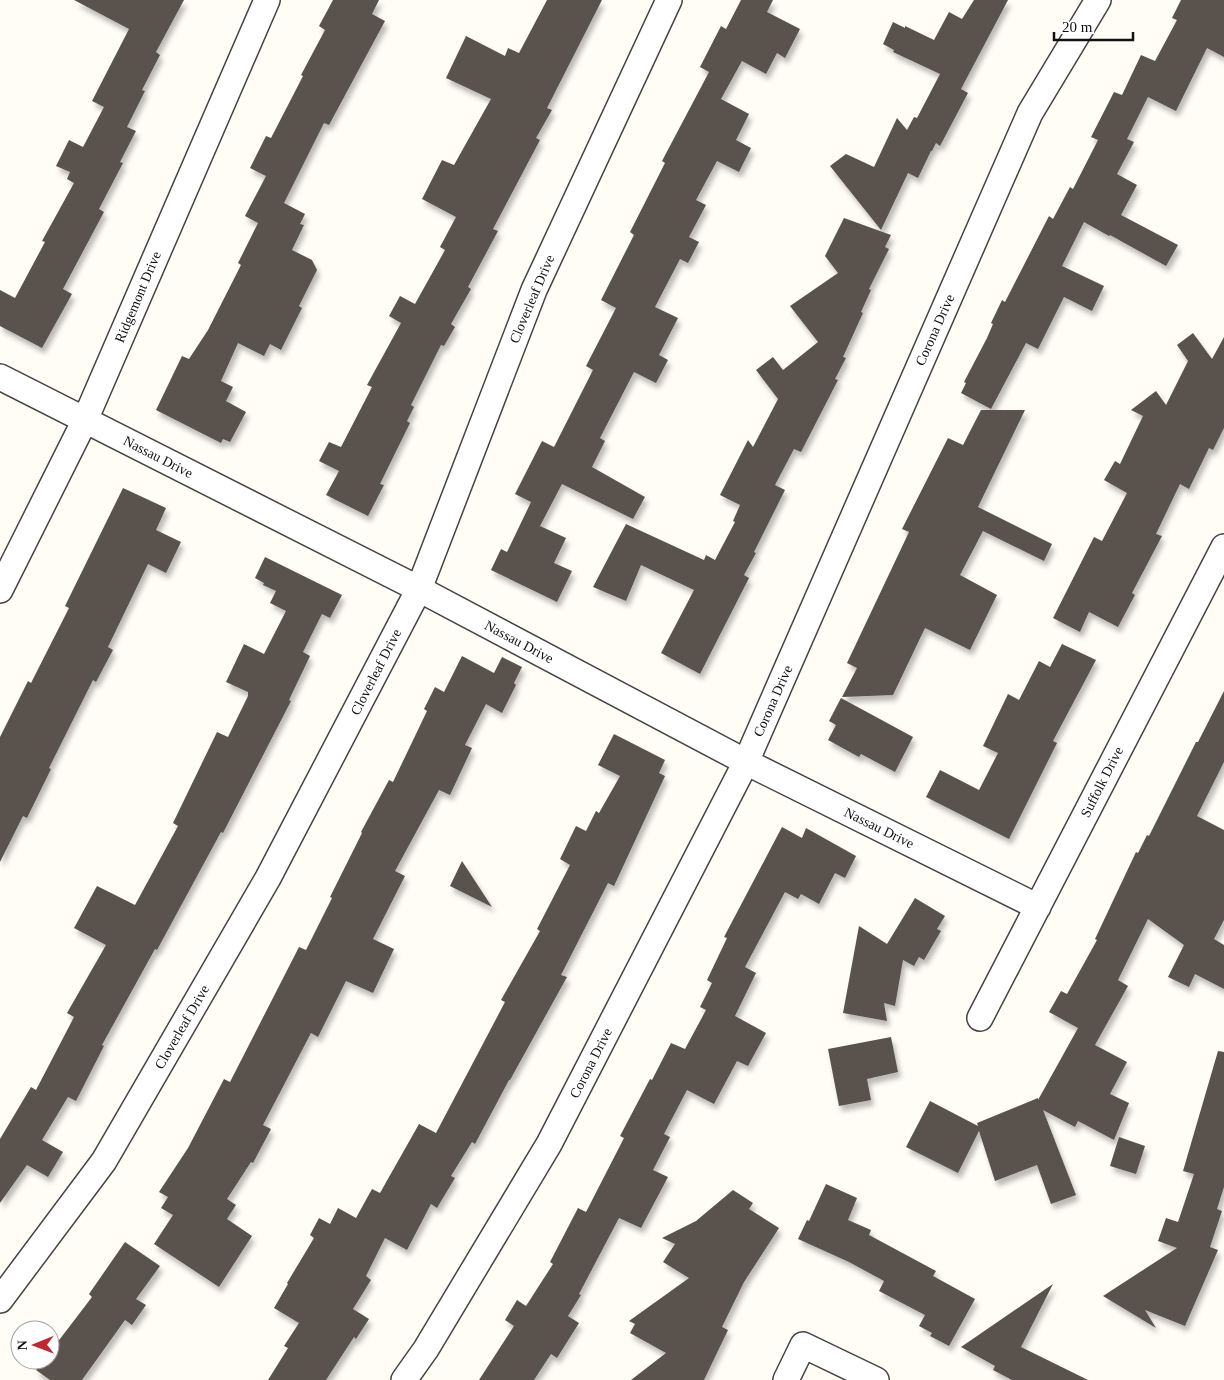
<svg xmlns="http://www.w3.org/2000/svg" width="1224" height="1380" font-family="Georgia,serif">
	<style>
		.building { fill: #5a524d; filter: url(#shadow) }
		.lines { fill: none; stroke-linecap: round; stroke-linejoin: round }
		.minor-casing { stroke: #444; stroke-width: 28 }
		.minor { stroke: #fff; stroke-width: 25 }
		.labels { text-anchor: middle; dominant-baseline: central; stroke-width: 5; stroke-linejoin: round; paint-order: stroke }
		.street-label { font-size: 14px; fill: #111; stroke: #fff }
	</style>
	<defs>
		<filter id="shadow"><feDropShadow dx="3" dy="5.5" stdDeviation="2.5" flood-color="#0004"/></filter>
	</defs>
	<rect width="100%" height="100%" fill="#fffdf5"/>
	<path class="building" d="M 74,0 L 184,0 L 156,52 L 160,55 L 142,90 L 145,91 L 127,127 L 136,131 L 120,162 L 123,163 L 99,209 L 104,212 L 63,289 L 72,294 L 42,348 L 0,326 L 0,290 L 15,298 L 45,242 L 42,241 L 74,183 L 67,179 L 70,172 L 56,166 L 69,140 L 83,147 L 104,107 L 92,101 L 129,29 Z
		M 333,0 L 379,0 L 372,14 L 385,21 L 329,125 L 324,123 L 284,203 L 305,214 L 300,224 L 304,225 L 292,250 L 312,260 L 317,270 L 299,306 L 302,308 L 281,350 L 270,344 L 264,356 L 238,343 L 221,381 L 233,387 L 226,401 L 246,412 L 230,442 L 223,439 L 221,443 L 156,410 L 182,356 L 189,359 L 208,330 L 241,265 L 238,263 L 258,223 L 245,216 L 266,176 L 250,168 L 266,136 L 271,138 L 303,76 L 301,75 L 325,30 L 319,26 Z
		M 547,0 L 602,0 L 547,108 L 552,110 L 536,138 L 540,140 L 493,229 L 498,231 L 468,287 L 471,289 L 451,324 L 455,327 L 444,346 L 441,345 L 411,405 L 414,407 L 407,421 L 410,423 L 380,484 L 384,485 L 368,516 L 326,495 L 339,471 L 319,461 L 329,442 L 341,447 L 372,387 L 367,385 L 401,323 L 389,316 L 400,296 L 415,304 L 445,250 L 440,247 L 456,217 L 422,199 L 442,160 L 454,165 L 491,99 L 446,78 L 466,36 L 505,56 L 508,48 L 519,53 Z
		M 741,0 L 773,0 L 767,12 L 800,29 L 785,58 L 777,53 L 766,74 L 742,61 L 721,99 L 749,114 L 736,140 L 751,148 L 739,172 L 717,161 L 696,200 L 706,205 L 689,237 L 699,242 L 688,263 L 680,259 L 655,307 L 678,318 L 659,355 L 668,360 L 656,383 L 634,372 L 600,438 L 605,441 L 592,467 L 645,497 L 633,519 L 562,484 L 540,526 L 566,538 L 554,563 L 572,571 L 557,602 L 491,570 L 501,549 L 507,552 L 531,502 L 515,494 L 542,441 L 554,447 L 593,370 L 586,366 L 616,308 L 601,300 L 634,235 L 630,232 L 665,163 L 662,161 L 709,72 L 700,67 L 721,26 L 726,29 Z
		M 974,0 L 1008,0 L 961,89 L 968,93 L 940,146 L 936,143 L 932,151 L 931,151 L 918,178 L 908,173 L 881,230 L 830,166 L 846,154 L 874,167 L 897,118 L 907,130 L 914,117 L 917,118 L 940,74 L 893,52 L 894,50 L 883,44 L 893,22 L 905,28 L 905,26 L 934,40 L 949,12 L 962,19 Z
		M 1181,0 L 1224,0 L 1224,57 L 1207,48 L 1176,111 L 1148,97 L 1127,139 L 1134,142 L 1117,174 L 1137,185 L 1121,215 L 1178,245 L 1166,266 L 1110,235 L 1109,236 L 1084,222 L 1062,266 L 1104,286 L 1092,311 L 1064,297 L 1038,349 L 1026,343 L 991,409 L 961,393 L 966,383 L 964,382 L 987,338 L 993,324 L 991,323 L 1002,300 L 1005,302 L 1049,216 L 1053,219 L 1070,187 L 1073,189 L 1098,140 L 1091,137 L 1114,92 L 1122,95 L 1141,55 L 1155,61 L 1177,20 L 1172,18 Z
		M 844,218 L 891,235 L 885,247 L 889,249 L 869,289 L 871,290 L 861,312 L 863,313 L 843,357 L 846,358 L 835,379 L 838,380 L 801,452 L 794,449 L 775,485 L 785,490 L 754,552 L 756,553 L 744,575 L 749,578 L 700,674 L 661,653 L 694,590 L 641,565 L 626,601 L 593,587 L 626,524 L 704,560 L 706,555 L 715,560 L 735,522 L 733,521 L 740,505 L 720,495 L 748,440 L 753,447 L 778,399 L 756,370 L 773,357 L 783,370 L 818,342 L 790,306 L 838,273 L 825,256 Z
		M 1193,333 L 1212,359 L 1224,337 L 1224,428 L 1213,450 L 1209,448 L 1189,489 L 1180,484 L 1156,534 L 1162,536 L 1132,593 L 1135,595 L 1118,627 L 1089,612 L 1080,632 L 1053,618 L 1094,537 L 1102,541 L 1127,493 L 1104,480 L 1115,461 L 1120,464 L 1143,416 L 1131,410 L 1156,391 L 1166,405 L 1188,361 L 1177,345 Z
		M 981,410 L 1025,410 L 978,507 L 1052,544 L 1044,561 L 983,531 L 960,575 L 997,595 L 970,650 L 925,628 L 893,695 L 842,697 L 857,668 L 847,663 L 909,532 L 902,529 L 948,438 L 963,445 Z
		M 123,488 L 166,508 L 156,530 L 181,542 L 166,573 L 148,564 L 108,647 L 113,650 L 96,682 L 93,680 L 49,768 L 51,769 L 27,818 L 23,816 L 0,862 L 0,737 L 28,681 L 31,683 L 69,608 L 65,606 Z
		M 265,557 L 342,595 L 330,618 L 322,614 L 303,652 L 310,656 L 289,700 L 291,701 L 223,833 L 221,832 L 157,950 L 155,949 L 102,1045 L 104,1046 L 76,1101 L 68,1097 L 42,1140 L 63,1152 L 48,1177 L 27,1165 L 0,1203 L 0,1139 L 31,1087 L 36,1090 L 74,1017 L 67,1013 L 106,945 L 74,928 L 97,886 L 135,905 L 178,826 L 173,823 L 217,732 L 228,737 L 248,696 L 248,692 L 226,682 L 244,644 L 264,654 L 286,611 L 270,603 L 276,591 L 263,585 L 264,583 L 255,578 Z
		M 1062,644 L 1096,660 L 1053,741 L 1057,743 L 1009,839 L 926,797 L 940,770 L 979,790 L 998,753 L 983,746 L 1008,694 L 1019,700 L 1039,661 L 1050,667 Z
		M 462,656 L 494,673 L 502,657 L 522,667 L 514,683 L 516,685 L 502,713 L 486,704 L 465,745 L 472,748 L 450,795 L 439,790 L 395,871 L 405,876 L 373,939 L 394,949 L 373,993 L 346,981 L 318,1037 L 311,1033 L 263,1125 L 271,1129 L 253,1163 L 251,1162 L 227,1199 L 236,1205 L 227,1219 L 252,1236 L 219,1287 L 154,1244 L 173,1215 L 161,1208 L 168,1197 L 159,1192 L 188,1148 L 224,1079 L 230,1082 L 299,947 L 306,950 L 332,898 L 330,897 L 362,833 L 361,832 L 389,780 L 393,782 L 427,711 L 424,709 L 435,687 L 444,692 Z
		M 1224,691 L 1224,762 L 1197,816 L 1224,830 L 1224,920 L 1214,939 L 1224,945 L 1224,989 L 1195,974 L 1189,987 L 1168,977 L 1184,945 L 1148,919 L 1118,980 L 1128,986 L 1095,1045 L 1127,1062 L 1110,1094 L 1129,1103 L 1114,1140 L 1078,1121 L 1075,1127 L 1043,1110 L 1076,1195 L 1051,1204 L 1037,1165 L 995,1181 L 979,1131 L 958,1173 L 906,1147 L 930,1101 L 978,1126 L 977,1123 L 1038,1098 L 1038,1100 L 1078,1028 L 1049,1012 L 1061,991 L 1067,994 L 1097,940 L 1095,939 L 1136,852 L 1138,853 L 1147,835 L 1149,836 L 1196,742 L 1198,742 Z
		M 841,698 L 913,737 L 895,772 L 861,754 L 859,757 L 828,740 L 836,725 L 829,721 Z
		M 614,734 L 665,760 L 659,773 L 665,776 L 614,886 L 608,883 L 561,975 L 567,977 L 510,1080 L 509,1080 L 475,1144 L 472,1142 L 451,1176 L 455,1178 L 437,1208 L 431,1204 L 407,1250 L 385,1238 L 366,1276 L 371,1280 L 353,1309 L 369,1319 L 356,1339 L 354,1337 L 326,1380 L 268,1380 L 288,1348 L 284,1346 L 299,1323 L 274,1308 L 288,1284 L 287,1283 L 314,1238 L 310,1235 L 319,1218 L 330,1224 L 338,1208 L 356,1218 L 372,1189 L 380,1193 L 419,1124 L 436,1133 L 505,1002 L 501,1000 L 540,931 L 537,929 L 570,865 L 560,859 L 576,826 L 586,831 L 596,811 L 599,813 L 620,776 L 598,765 Z
		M 782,827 L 802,838 L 806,828 L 856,856 L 845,878 L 835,873 L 819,904 L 801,894 L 798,899 L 785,892 L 745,967 L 756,973 L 735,1016 L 766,1033 L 748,1066 L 737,1061 L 714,1104 L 687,1090 L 664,1134 L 670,1137 L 653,1170 L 668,1177 L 641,1228 L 619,1218 L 579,1294 L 581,1295 L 568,1316 L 579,1323 L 557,1358 L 551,1354 L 534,1380 L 479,1380 L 514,1326 L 505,1320 L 517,1300 L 526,1306 L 553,1264 L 550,1262 L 578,1208 L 586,1212 L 624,1138 L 620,1136 L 650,1079 L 652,1080 L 671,1043 L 685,1049 L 706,1010 L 700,1007 L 712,983 L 707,980 L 727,938 L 724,937 Z
		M 462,861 L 492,907 L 450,886 Z
		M 915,898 L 945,916 L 937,929 L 941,931 L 924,960 L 919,957 L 914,966 L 903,960 L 895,1006 L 884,1003 L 887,1021 L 843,1013 L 859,926 L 887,944 Z
		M 891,1037 L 898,1072 L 867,1079 L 871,1100 L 839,1106 L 828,1049 Z
		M 1218,1051 L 1224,1052 L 1224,1187 L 1217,1209 L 1222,1211 L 1210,1247 L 1218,1250 L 1185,1326 L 1145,1310 L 1156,1328 L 1103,1296 L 1177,1248 L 1158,1241 L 1166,1218 L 1178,1222 L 1194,1174 L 1183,1171 Z
		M 1119,1137 L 1145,1146 L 1136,1174 L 1110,1166 Z
		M 826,1184 L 857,1198 L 848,1220 L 871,1230 L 869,1235 L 936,1271 L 933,1276 L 975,1299 L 949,1346 L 930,1336 L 932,1333 L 919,1326 L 925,1315 L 879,1291 L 884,1281 L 849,1262 L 798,1239 L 807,1220 L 809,1221 Z
		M 733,1190 L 753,1203 L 749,1209 L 779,1228 L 744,1282 L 722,1327 L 728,1330 L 704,1380 L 631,1380 L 666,1353 L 630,1333 L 635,1324 L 629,1321 L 689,1278 L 663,1262 L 675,1244 L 662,1238 L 696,1221 Z
		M 125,1242 L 160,1266 L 136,1299 L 146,1305 L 132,1325 L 125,1320 L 82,1380 L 50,1380 L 36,1370 L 44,1360 L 50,1360 L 50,1352 L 92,1297 L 89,1294 Z
		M 1053,1284 L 1021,1347 L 1088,1380 L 1012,1380 L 993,1370 L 995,1366 L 961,1347 Z"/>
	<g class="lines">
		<g class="minor-casing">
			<path id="minor" d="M 0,377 L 419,589 L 746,762 L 1038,907
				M 0,590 L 85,420 L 267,0
				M 980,1018 L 1224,547
				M 0,1300 L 104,1161 L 268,878 L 419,589 L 534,290 L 669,0
				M 404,1380 L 426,1349 L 549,1144 L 746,762 L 1030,113 L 1098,0
				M 786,1380 L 803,1345 L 876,1380"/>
		</g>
		<use href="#minor" class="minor"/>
	</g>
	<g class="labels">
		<g class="street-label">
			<text transform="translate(138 297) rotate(-67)">Ridgemont Drive</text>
			<text transform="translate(532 299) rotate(-67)">Cloverleaf Drive</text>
			<text transform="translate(935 330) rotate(-66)">Corona Drive</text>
			<text transform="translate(158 457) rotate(27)">Nassau Drive</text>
			<text transform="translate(519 642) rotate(28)">Nassau Drive</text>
			<text transform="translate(376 672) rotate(-63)">Cloverleaf Drive</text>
			<text transform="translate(773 701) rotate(-66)">Corona Drive</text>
			<text transform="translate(1102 782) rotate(-63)">Suffolk Drive</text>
			<text transform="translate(879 828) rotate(26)">Nassau Drive</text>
			<text transform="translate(182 1027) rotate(-60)">Cloverleaf Drive</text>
			<text transform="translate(591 1063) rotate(-63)">Corona Drive</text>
		</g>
	</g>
	<g transform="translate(35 1345) rotate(269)"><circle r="24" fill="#ffffff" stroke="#a0a0a0"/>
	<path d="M0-4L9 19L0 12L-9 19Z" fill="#c4262e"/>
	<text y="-8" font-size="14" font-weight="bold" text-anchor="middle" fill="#111111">N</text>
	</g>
	<path d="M1054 32v8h79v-8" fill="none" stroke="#111111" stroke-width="2.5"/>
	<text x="1062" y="32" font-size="15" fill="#111111" stroke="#ffffff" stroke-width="4" paint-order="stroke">20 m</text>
</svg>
